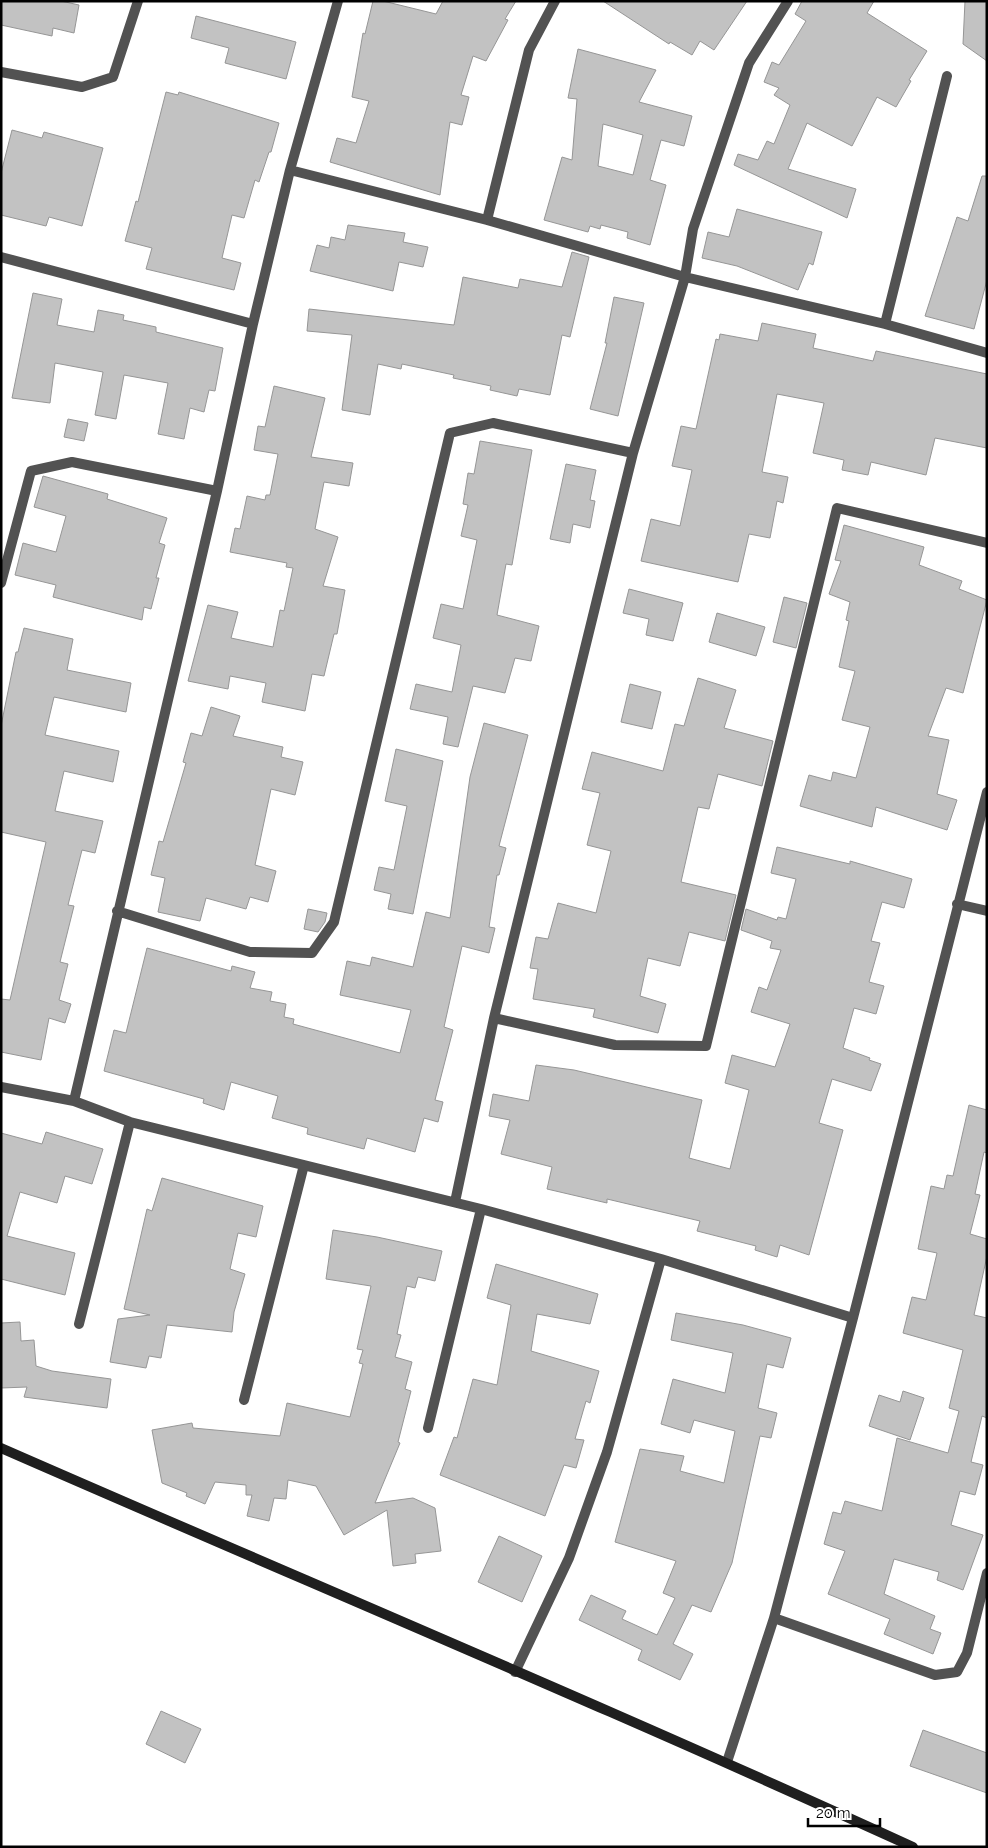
<svg xmlns="http://www.w3.org/2000/svg" width="988" height="1848" font-family="Raleway,sans-serif">
	<style>
		.building { fill: #c2c2c2; stroke: #969696; fill-rule: evenodd }
		.lines { fill: none; stroke-linecap: round; stroke-linejoin: round }
		.street { stroke: #525252; stroke-width: 10 }
		.secondary { stroke: #1f1f1f; stroke-width: 10 }
	</style>
	<rect width="100%" height="100%" fill="#fff"/>
	<path class="building" d="M 1,1 L 61,1 L 79,5 L 74,33 L 53,28 L 52,36 L 1,25 Z
		M 373,1 L 383,1 L 436,14 L 443,1 L 516,1 L 505,19 L 508,20 L 486,61 L 473,56 L 461,95 L 469,97 L 462,125 L 450,122 L 440,195 L 330,162 L 337,138 L 356,143 L 369,101 L 352,97 L 363,33 L 365,34 Z
		M 603,1 L 747,1 L 714,50 L 700,41 L 692,55 L 670,42 L 669,44 Z
		M 802,1 L 874,1 L 867,13 L 927,51 L 909,80 L 911,81 L 896,107 L 877,97 L 852,146 L 807,123 L 788,169 L 856,189 L 847,218 L 734,165 L 738,154 L 758,160 L 767,141 L 774,144 L 790,105 L 774,95 L 779,88 L 764,82 L 772,62 L 779,65 L 806,21 L 795,14 Z
		M 965,1 L 987,1 L 987,61 L 963,44 Z
		M 196,16 L 296,42 L 286,79 L 225,63 L 229,48 L 191,38 Z
		M 578,49 L 656,70 L 639,102 L 692,116 L 684,146 L 661,140 L 650,180 L 666,185 L 650,245 L 627,238 L 628,232 L 601,225 L 600,229 L 590,226 L 588,232 L 544,220 L 562,157 L 572,160 L 577,99 L 568,98 ZM 603,124 L 643,135 L 633,175 L 598,166 Z
		M 166,92 L 178,95 L 179,92 L 279,123 L 271,152 L 269,152 L 259,182 L 255,180 L 244,218 L 232,215 L 222,258 L 241,263 L 234,290 L 146,269 L 152,248 L 125,241 L 136,201 L 138,202 Z
		M 12,130 L 42,138 L 44,132 L 103,148 L 82,226 L 49,217 L 46,226 L 1,215 L 1,173 Z
		M 982,176 L 987,176 L 987,280 L 974,329 L 925,316 L 957,217 L 968,221 Z
		M 737,209 L 822,232 L 813,265 L 809,263 L 798,290 L 737,266 L 702,258 L 708,232 L 729,237 Z
		M 348,225 L 405,233 L 403,242 L 428,247 L 423,267 L 399,262 L 393,291 L 310,271 L 317,245 L 329,248 L 331,237 L 345,240 Z
		M 572,252 L 589,257 L 570,337 L 562,335 L 550,395 L 519,389 L 517,396 L 490,390 L 491,386 L 453,378 L 454,375 L 402,364 L 401,369 L 378,364 L 370,415 L 342,410 L 352,335 L 307,331 L 309,309 L 454,325 L 463,277 L 518,288 L 520,279 L 562,287 Z
		M 33,293 L 62,299 L 57,325 L 94,332 L 98,310 L 124,315 L 123,320 L 156,327 L 156,332 L 223,348 L 215,391 L 209,390 L 204,412 L 190,408 L 184,439 L 158,434 L 168,383 L 124,375 L 116,419 L 95,415 L 103,372 L 55,363 L 50,403 L 12,398 Z
		M 614,297 L 644,303 L 618,416 L 590,409 L 607,343 L 605,343 Z
		M 762,323 L 816,334 L 813,348 L 873,361 L 876,351 L 987,374 L 987,448 L 935,438 L 926,475 L 871,462 L 868,475 L 842,470 L 844,460 L 813,453 L 824,403 L 777,394 L 762,472 L 788,477 L 783,503 L 777,501 L 770,538 L 749,534 L 738,582 L 641,561 L 651,519 L 680,526 L 692,470 L 672,466 L 681,426 L 696,429 L 716,339 L 719,340 L 720,334 L 758,341 Z
		M 274,386 L 325,398 L 311,457 L 353,463 L 349,486 L 324,482 L 315,529 L 338,537 L 323,586 L 345,590 L 337,634 L 334,634 L 324,676 L 312,674 L 305,711 L 262,702 L 266,683 L 230,676 L 228,689 L 188,681 L 208,605 L 238,612 L 231,638 L 273,647 L 280,610 L 284,611 L 293,568 L 286,567 L 287,563 L 230,552 L 235,528 L 240,529 L 247,496 L 265,500 L 266,495 L 270,495 L 278,454 L 254,450 L 258,426 L 265,427 Z
		M 68,419 L 88,423 L 84,441 L 64,437 Z
		M 480,441 L 532,450 L 512,565 L 506,564 L 497,615 L 539,626 L 531,661 L 515,658 L 505,693 L 473,686 L 458,747 L 443,744 L 448,717 L 410,709 L 416,684 L 452,692 L 461,645 L 433,638 L 441,604 L 463,609 L 477,540 L 461,536 L 468,505 L 463,504 L 468,473 L 474,474 Z
		M 566,464 L 596,470 L 590,500 L 595,501 L 590,528 L 573,524 L 570,543 L 550,539 Z
		M 43,476 L 108,494 L 107,499 L 167,518 L 159,543 L 165,545 L 156,578 L 159,578 L 151,609 L 144,607 L 142,620 L 53,597 L 56,585 L 15,575 L 23,543 L 56,552 L 66,516 L 34,507 Z
		M 844,525 L 924,547 L 919,565 L 962,581 L 959,589 L 987,600 L 963,693 L 946,688 L 928,736 L 949,740 L 937,794 L 957,800 L 947,830 L 876,807 L 872,827 L 800,806 L 809,775 L 831,781 L 833,772 L 856,778 L 870,727 L 842,720 L 855,671 L 839,667 L 849,621 L 846,620 L 850,602 L 829,594 L 841,561 L 835,560 Z
		M 629,589 L 683,603 L 673,641 L 646,635 L 649,619 L 623,613 Z
		M 784,597 L 807,603 L 796,648 L 773,642 Z
		M 717,613 L 765,627 L 756,656 L 709,642 Z
		M 24,628 L 73,639 L 67,670 L 131,683 L 126,712 L 54,697 L 45,735 L 119,751 L 113,782 L 64,771 L 55,811 L 103,821 L 95,853 L 82,850 L 68,905 L 74,906 L 60,962 L 68,964 L 59,1000 L 71,1004 L 65,1023 L 49,1018 L 41,1060 L 1,1052 L 1,999 L 10,1000 L 46,842 L 1,832 L 1,726 L 16,652 L 18,652 Z
		M 698,678 L 736,690 L 724,728 L 773,741 L 762,786 L 718,774 L 709,809 L 698,807 L 681,882 L 736,895 L 725,941 L 689,932 L 680,966 L 648,958 L 640,996 L 666,1004 L 658,1033 L 593,1017 L 595,1009 L 533,999 L 538,969 L 530,968 L 536,937 L 548,939 L 558,903 L 596,913 L 611,851 L 587,845 L 600,793 L 582,789 L 592,752 L 663,771 L 675,724 L 684,726 Z
		M 630,684 L 661,692 L 652,729 L 621,722 Z
		M 211,707 L 240,716 L 233,736 L 283,747 L 281,757 L 303,762 L 295,795 L 271,789 L 255,865 L 276,871 L 268,902 L 250,897 L 246,909 L 206,898 L 200,921 L 158,912 L 165,878 L 151,875 L 159,841 L 163,842 L 186,763 L 183,762 L 191,733 L 202,736 Z
		M 484,723 L 528,735 L 499,846 L 506,848 L 499,875 L 497,875 L 489,927 L 495,928 L 489,953 L 462,946 L 444,1027 L 453,1030 L 435,1100 L 443,1102 L 438,1122 L 424,1118 L 415,1152 L 367,1138 L 364,1149 L 307,1134 L 308,1128 L 272,1118 L 278,1096 L 231,1082 L 224,1110 L 203,1103 L 204,1099 L 104,1071 L 114,1030 L 126,1033 L 147,948 L 231,971 L 232,966 L 255,972 L 250,988 L 272,992 L 270,1001 L 286,1004 L 284,1017 L 294,1019 L 293,1024 L 400,1053 L 411,1010 L 340,995 L 347,961 L 370,966 L 372,957 L 413,967 L 426,912 L 450,918 L 470,777 Z
		M 396,749 L 443,761 L 413,914 L 388,909 L 391,894 L 374,890 L 379,867 L 394,870 L 407,806 L 385,801 Z
		M 777,847 L 850,864 L 850,861 L 912,879 L 904,908 L 882,902 L 871,941 L 880,943 L 869,982 L 884,986 L 876,1014 L 854,1008 L 843,1048 L 870,1058 L 869,1060 L 881,1064 L 871,1091 L 832,1079 L 819,1123 L 843,1130 L 809,1255 L 780,1245 L 777,1257 L 755,1250 L 756,1246 L 697,1231 L 700,1221 L 607,1199 L 607,1203 L 547,1189 L 552,1167 L 501,1154 L 510,1120 L 489,1116 L 493,1094 L 529,1101 L 536,1065 L 574,1070 L 702,1100 L 689,1158 L 730,1169 L 749,1090 L 725,1083 L 732,1055 L 775,1067 L 790,1024 L 751,1012 L 759,987 L 767,990 L 781,950 L 770,948 L 772,941 L 741,930 L 746,909 L 777,920 L 778,917 L 786,919 L 796,879 L 771,873 Z
		M 308,909 L 327,913 L 325,922 L 318,932 L 304,929 Z
		M 969,1105 L 987,1110 L 987,1153 L 984,1152 L 975,1194 L 980,1195 L 970,1234 L 987,1239 L 987,1256 L 974,1315 L 987,1318 L 987,1418 L 982,1416 L 971,1462 L 983,1465 L 975,1495 L 960,1491 L 951,1525 L 983,1535 L 963,1590 L 937,1580 L 939,1572 L 894,1559 L 884,1594 L 935,1616 L 930,1629 L 941,1633 L 933,1654 L 884,1634 L 890,1619 L 828,1594 L 845,1551 L 824,1544 L 833,1512 L 841,1514 L 845,1501 L 882,1511 L 897,1438 L 948,1453 L 959,1411 L 949,1408 L 963,1350 L 903,1333 L 912,1297 L 926,1300 L 937,1253 L 918,1249 L 931,1186 L 944,1189 L 947,1175 L 953,1176 Z
		M 46,1132 L 103,1149 L 92,1184 L 65,1176 L 57,1203 L 20,1192 L 7,1236 L 75,1253 L 65,1295 L 1,1279 L 1,1133 L 42,1144 Z
		M 162,1178 L 263,1206 L 256,1237 L 238,1233 L 230,1269 L 245,1274 L 234,1312 L 232,1332 L 167,1325 L 161,1358 L 149,1356 L 146,1368 L 110,1362 L 118,1319 L 150,1315 L 124,1309 L 147,1209 L 152,1211 Z
		M 333,1230 L 377,1237 L 442,1251 L 435,1281 L 418,1277 L 415,1288 L 407,1286 L 397,1334 L 401,1335 L 395,1357 L 412,1362 L 405,1389 L 411,1391 L 398,1442 L 400,1443 L 375,1503 L 413,1498 L 435,1508 L 441,1551 L 415,1554 L 416,1563 L 393,1566 L 387,1510 L 344,1535 L 316,1486 L 288,1480 L 286,1499 L 274,1498 L 269,1521 L 247,1516 L 252,1495 L 246,1495 L 246,1485 L 215,1482 L 205,1504 L 186,1496 L 187,1493 L 162,1483 L 152,1430 L 192,1423 L 193,1428 L 280,1436 L 287,1403 L 350,1417 L 363,1364 L 359,1363 L 363,1350 L 357,1349 L 371,1286 L 326,1279 Z
		M 496,1264 L 598,1294 L 590,1324 L 537,1314 L 531,1351 L 599,1371 L 590,1403 L 586,1401 L 575,1439 L 584,1440 L 576,1468 L 564,1465 L 545,1516 L 440,1475 L 454,1437 L 457,1438 L 473,1379 L 497,1385 L 511,1305 L 487,1298 Z
		M 676,1313 L 743,1325 L 791,1338 L 783,1368 L 767,1364 L 758,1408 L 777,1413 L 771,1438 L 760,1436 L 732,1563 L 711,1612 L 692,1605 L 673,1644 L 693,1654 L 680,1680 L 638,1660 L 642,1650 L 579,1620 L 591,1595 L 626,1611 L 622,1619 L 657,1635 L 675,1598 L 663,1593 L 676,1561 L 615,1542 L 640,1449 L 684,1456 L 680,1471 L 724,1483 L 735,1431 L 694,1420 L 690,1433 L 661,1424 L 673,1379 L 725,1393 L 733,1353 L 671,1340 Z
		M 20,1322 L 21,1341 L 34,1340 L 36,1366 L 52,1371 L 111,1379 L 107,1408 L 24,1397 L 27,1387 L 1,1388 L 1,1323 Z
		M 903,1391 L 924,1398 L 910,1440 L 869,1426 L 879,1395 L 900,1402 Z
		M 499,1536 L 542,1556 L 522,1602 L 478,1582 Z
		M 161,1711 L 201,1729 L 185,1763 L 146,1744 Z
		M 923,1730 L 987,1753 L 987,1793 L 910,1766 Z"/>
	<g class="lines">
		<path class="street" d="M 1,72 L 82,87 L 113,77 L 138,1
			M 290,170 L 487,220 L 685,277 L 885,324 L 987,353
			M 487,220 L 529,50 L 555,1
			M 1,257 L 253,324
			M 885,324 L 947,76
			M 1,583 L 31,471 L 72,462 L 217,491
			M 957,904 L 987,911
			M 117,911 L 250,952 L 312,953 L 334,922 L 450,433 L 493,423 L 633,453
			M 494,1018 L 615,1045 L 706,1046 L 837,508 L 987,543
			M 1,1087 L 74,1101 L 130,1122 L 481,1209 L 661,1259 L 853,1318
			M 74,1101 L 217,491 L 253,324 L 290,170 L 338,1
			M 455,1202 L 494,1018 L 633,453 L 685,277 L 693,229 L 749,63 L 788,1
			M 79,1324 L 130,1122
			M 244,1400 L 304,1165
			M 428,1428 L 481,1209
			M 774,1618 L 935,1675 L 957,1672 L 967,1653 L 987,1573
			M 515,1672 L 569,1558 L 607,1452 L 661,1259
			M 727,1762 L 774,1618 L 853,1318 L 987,792"/>
		<path class="secondary" d="M 1,1448 C 305,1581 611,1709 913,1847"/>
	</g>
	<rect width="988" height="1848" fill="none" stroke="#000000" stroke-width="5"/>
	<path d="M808 1818v8h72v-8" fill="none" stroke="#000000" stroke-width="2.5"/>
	<text x="816" y="1818" font-size="15" fill="#000000" stroke="#ffffff" stroke-width="4" paint-order="stroke">20 m</text>
</svg>
